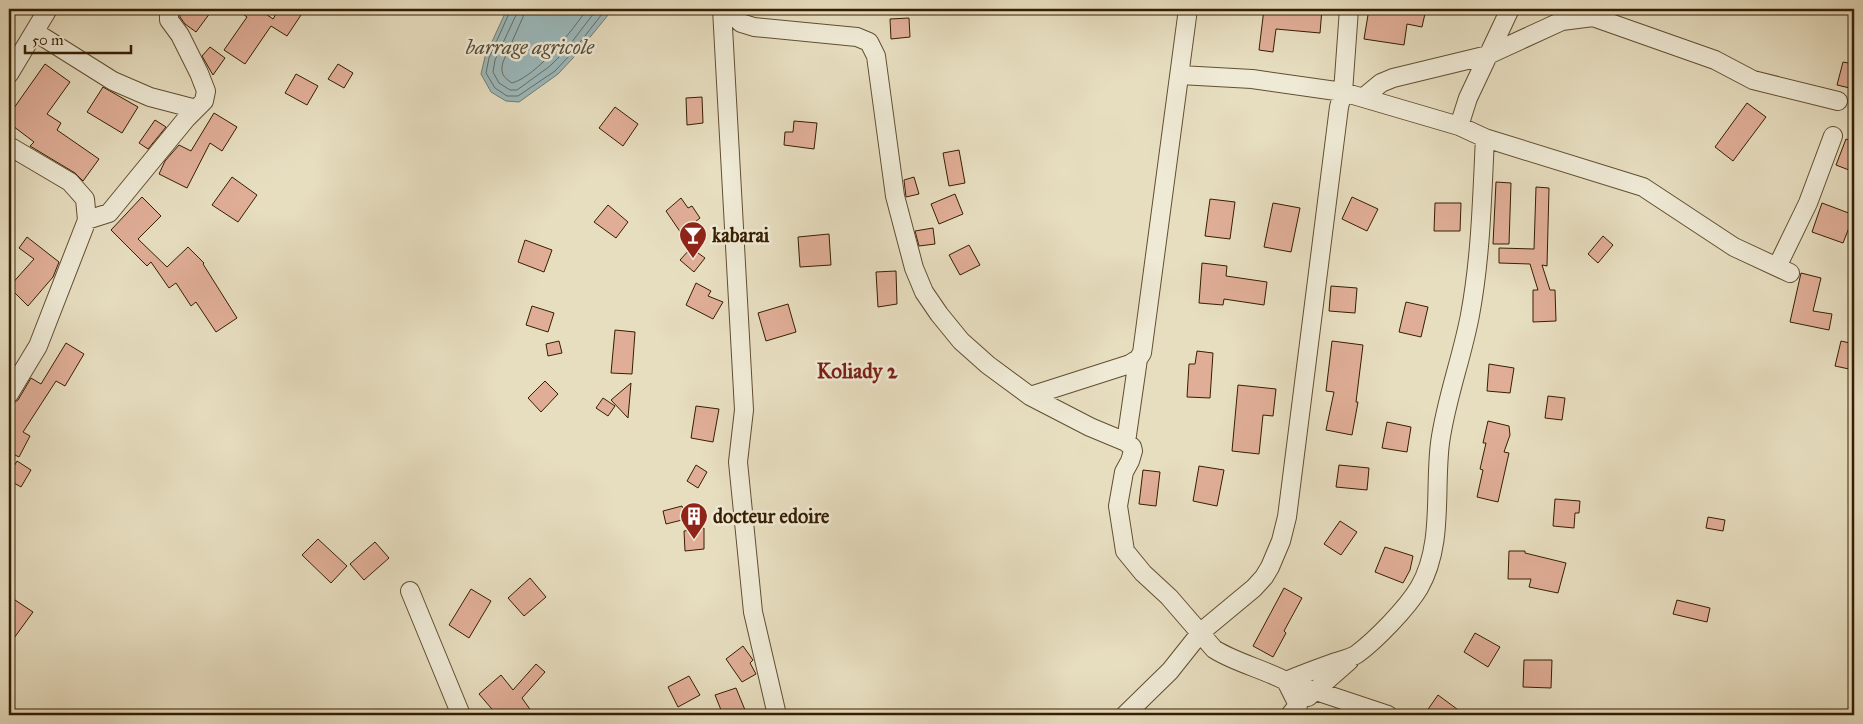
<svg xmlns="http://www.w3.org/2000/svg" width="1863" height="724" font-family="'IM FELL Great Primer',serif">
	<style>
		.water { fill: #9bb9bd; stroke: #737b71 }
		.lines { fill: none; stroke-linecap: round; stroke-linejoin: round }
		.shore { stroke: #686c5e; stroke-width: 1 }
		.building { fill: #e0ae97; stroke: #361e00 }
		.minor-casing { stroke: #624e30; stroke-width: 20 }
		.minor { stroke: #efead6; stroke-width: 18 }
		.labels { text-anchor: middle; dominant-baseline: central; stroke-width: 5; stroke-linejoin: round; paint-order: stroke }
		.poi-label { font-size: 20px; font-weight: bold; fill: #361e00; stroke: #efead6; text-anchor: start }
		.water-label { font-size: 21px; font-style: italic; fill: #544c39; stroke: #efead6 }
		.neighbourhood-label { font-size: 21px; font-weight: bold; fill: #7a1f14; stroke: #efead6 }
	</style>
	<rect width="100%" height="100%" fill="#e7dec0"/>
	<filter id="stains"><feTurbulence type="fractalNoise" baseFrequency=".004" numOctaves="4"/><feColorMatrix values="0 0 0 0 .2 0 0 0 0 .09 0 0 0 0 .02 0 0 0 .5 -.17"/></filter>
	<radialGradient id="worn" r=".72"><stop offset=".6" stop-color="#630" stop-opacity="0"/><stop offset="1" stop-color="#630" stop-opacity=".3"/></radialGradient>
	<path class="water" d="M 507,9 L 613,9 L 573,58 L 558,74 L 519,102 L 506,101 L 491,92 L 481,74 L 485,57 Z"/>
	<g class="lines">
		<path class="shore" d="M 511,9 L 489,58 L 486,73 L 495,88 L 507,96 L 518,96 L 555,71 L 570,55 L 606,9
			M 517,9 L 516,15 L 495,60 L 493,72 L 499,83 L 510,90 L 517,90 L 550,66 L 565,51 L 597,9
			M 524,9 L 523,17 L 503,62 C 500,73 503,77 512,83 C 537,76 573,30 587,9"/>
	</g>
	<path class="building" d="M 180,9 L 213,9 L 196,32 L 185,24 L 180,17 Z
		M 236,9 L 259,9 L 273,19 L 279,9 L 305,9 L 287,36 L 271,26 L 245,64 L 224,50 L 247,17 Z
		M 1264,9 L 1322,9 L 1320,33 L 1276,29 L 1273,52 L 1259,50 Z
		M 1369,9 L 1426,9 L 1422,27 L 1407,24 L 1404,45 L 1364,39 Z
		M 909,18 L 910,37 L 891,39 L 890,19 Z
		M 210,47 L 225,58 L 213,75 L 202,56 Z
		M 1843,62 L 1854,64 L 1854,89 L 1837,85 Z
		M 45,64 L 70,82 L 47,114 L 61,123 L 57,130 L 99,159 L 83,181 L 75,173 L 30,146 L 34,142 L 9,123 L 9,115 Z
		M 338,64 L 353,73 L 344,88 L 328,79 Z
		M 296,74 L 318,86 L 307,105 L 285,93 Z
		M 103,87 L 138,107 L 122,133 L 87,112 Z
		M 702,97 L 703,123 L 687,125 L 686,98 Z
		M 1747,103 L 1766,117 L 1733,161 L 1715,147 Z
		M 615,107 L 638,124 L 623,146 L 599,128 Z
		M 214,113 L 237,127 L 222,151 L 210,143 L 187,188 L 159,174 L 165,161 L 179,145 L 191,151 Z
		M 155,120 L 166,127 L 148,149 L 139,143 Z
		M 794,121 L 817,123 L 814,149 L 784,145 L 785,132 L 793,132 Z
		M 1846,139 L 1854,142 L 1854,172 L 1836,165 Z
		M 959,150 L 965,183 L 949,186 L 943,153 Z
		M 232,177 L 257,195 L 238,222 L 212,205 Z
		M 914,177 L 919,194 L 906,197 L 904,180 Z
		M 1496,182 L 1511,183 L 1509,244 L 1493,244 Z
		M 1536,187 L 1549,188 L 1547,266 L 1542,265 L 1550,290 L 1555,290 L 1556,321 L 1533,322 L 1533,290 L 1538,290 L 1530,264 L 1499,263 L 1499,248 L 1534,249 Z
		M 955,194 L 963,214 L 939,224 L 931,204 Z
		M 142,197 L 161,216 L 138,239 L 167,267 L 188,247 L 204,263 L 203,264 L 237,318 L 216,332 L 196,302 L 191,306 L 176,283 L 169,288 L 151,262 L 147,266 L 111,230 Z
		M 1352,197 L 1378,209 L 1367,231 L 1342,219 Z
		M 681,198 L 688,208 L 692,206 L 700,218 L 681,233 L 666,211 Z
		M 1210,199 L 1235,202 L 1230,239 L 1205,236 Z
		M 1273,203 L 1300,208 L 1291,252 L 1264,247 Z
		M 1435,203 L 1461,203 L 1460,231 L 1434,231 Z
		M 1822,203 L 1854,215 L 1843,243 L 1812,232 Z
		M 608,205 L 628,222 L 616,238 L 594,222 Z
		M 933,228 L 935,244 L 919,246 L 915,231 Z
		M 829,234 L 831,265 L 800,267 L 798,237 Z
		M 1603,236 L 1613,245 L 1598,263 L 1588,254 Z
		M 27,237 L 59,262 L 53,277 L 28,306 L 9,287 L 34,259 L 19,248 Z
		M 525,240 L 552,250 L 544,272 L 518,262 Z
		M 969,245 L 980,265 L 960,275 L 949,255 Z
		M 691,248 L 705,258 L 694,272 L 680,260 Z
		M 1202,263 L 1227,266 L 1226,276 L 1267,282 L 1264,305 L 1224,299 L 1223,305 L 1199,303 Z
		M 896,271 L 897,304 L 878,307 L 876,272 Z
		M 1801,273 L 1821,278 L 1813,311 L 1832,314 L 1829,330 L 1790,322 Z
		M 696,283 L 711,291 L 708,296 L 723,302 L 713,319 L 686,305 Z
		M 1331,286 L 1357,288 L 1355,313 L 1329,311 Z
		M 1406,302 L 1428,307 L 1421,337 L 1399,332 Z
		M 788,304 L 796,332 L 766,341 L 758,313 Z
		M 532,306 L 554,313 L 548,332 L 526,325 Z
		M 615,330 L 635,332 L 632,374 L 611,373 Z
		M 559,341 L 562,353 L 548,356 L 546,344 Z
		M 1332,341 L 1363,345 L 1356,402 L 1358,402 L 1352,435 L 1326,430 L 1334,392 L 1326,391 Z
		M 1841,341 L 1854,344 L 1849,369 L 1835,366 Z
		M 66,343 L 84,354 L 65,386 L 56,381 L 23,432 L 30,436 L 19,457 L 9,452 L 9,406 L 18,400 L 31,378 L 41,384 Z
		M 1197,351 L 1213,353 L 1210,398 L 1187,397 L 1189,364 L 1195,364 Z
		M 1489,364 L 1514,368 L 1510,393 L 1487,391 Z
		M 545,381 L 558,394 L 541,412 L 528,398 Z
		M 631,383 L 628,418 L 611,400 Z
		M 1238,385 L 1276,389 L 1273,416 L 1263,415 L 1259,454 L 1232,451 Z
		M 1548,396 L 1565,398 L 1562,420 L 1545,418 Z
		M 603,398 L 615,406 L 608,416 L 596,408 Z
		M 696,406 L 719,409 L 713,442 L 691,438 Z
		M 1488,421 L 1509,426 L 1510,435 L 1504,452 L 1509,453 L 1498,502 L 1477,497 L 1483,470 L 1480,469 L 1486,443 L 1483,443 Z
		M 1387,422 L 1411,427 L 1407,452 L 1382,448 Z
		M 17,461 L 31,470 L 21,487 L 9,480 L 9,475 Z
		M 696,465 L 707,472 L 698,488 L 687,481 Z
		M 1339,465 L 1369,468 L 1367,490 L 1336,487 Z
		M 1199,466 L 1224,470 L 1217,506 L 1193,501 Z
		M 1143,470 L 1160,472 L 1156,506 L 1139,504 Z
		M 1555,499 L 1580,501 L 1579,513 L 1575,513 L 1574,528 L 1553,526 Z
		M 682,506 L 686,519 L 666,524 L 663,511 Z
		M 1708,517 L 1725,520 L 1723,531 L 1706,528 Z
		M 1340,521 L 1357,532 L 1341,555 L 1324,544 Z
		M 704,528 L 704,549 L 685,551 L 684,531 Z
		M 318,539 L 347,566 L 331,583 L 302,555 Z
		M 375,542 L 389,558 L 364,580 L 350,564 Z
		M 1385,547 L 1413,556 L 1410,570 L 1403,583 L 1375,572 Z
		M 1509,551 L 1525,551 L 1525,553 L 1566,563 L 1558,593 L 1529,587 L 1531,579 L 1508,579 Z
		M 530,578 L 546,597 L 524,616 L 508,598 Z
		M 1284,588 L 1302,598 L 1284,631 L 1286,633 L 1273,657 L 1253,646 Z
		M 471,589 L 491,601 L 469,638 L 449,625 Z
		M 9,596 L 33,612 L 9,645 Z
		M 1677,600 L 1710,608 L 1707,622 L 1673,614 Z
		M 1475,633 L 1500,647 L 1488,667 L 1464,652 Z
		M 743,646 L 753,660 L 750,663 L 756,674 L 742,682 L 726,659 Z
		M 1524,660 L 1552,660 L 1551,688 L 1523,687 Z
		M 536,664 L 545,672 L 522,698 L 534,715 L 497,715 L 479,694 L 501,675 L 513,690 Z
		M 689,676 L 700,695 L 678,707 L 668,687 Z
		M 736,688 L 745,710 L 732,715 L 723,715 L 715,695 Z
		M 1438,695 L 1465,715 L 1424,715 Z"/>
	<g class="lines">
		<g class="minor-casing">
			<path id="minor" d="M 722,9 L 744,410 L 738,462 L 753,612 L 777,715
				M 727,9 L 741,23 L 754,27 L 857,37 L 869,42 L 876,56 L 895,196 L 914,268 L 924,292 L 939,314 L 961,341 L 988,365 L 1030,396 L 1090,427 L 1126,442 L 1132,447 L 1133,451 L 1130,461 L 1124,472 L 1118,506 L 1125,551 L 1143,573 L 1169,597 L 1214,649 C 1234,662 1263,669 1286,681 L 1388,715
				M 35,32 L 113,81 L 150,97 L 196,109
				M 9,74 L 48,9
				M 1180,75 L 1252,79 L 1343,92 L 1459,126 L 1485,138 L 1643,187 L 1734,247 L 1790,273
				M 1364,97 L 1381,83 L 1393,78 L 1488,55 L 1562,21 L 1593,17 L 1715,60 L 1753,80 L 1838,101
				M 1459,126 L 1468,98 L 1510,9
				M 9,146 L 70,182 L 85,199 L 87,220 L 38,346 L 9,394
				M 87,220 L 109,213 L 186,119 L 204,101 L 206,91 L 199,73 L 180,35 L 169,20 L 169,9
				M 1777,267 L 1808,203 L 1833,136
				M 1030,396 L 1130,364 L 1138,359 L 1142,353 L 1188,9
				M 1126,442 L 1138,359
				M 410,591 L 461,715
				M 1308,697 L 1349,661
				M 1125,715 L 1170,671 L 1201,632 L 1254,588 L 1264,577 L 1270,567 L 1281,541 L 1287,517 L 1339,107 L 1343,92 L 1349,9
				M 1290,715 L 1298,705 L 1286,681 C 1303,674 1319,668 1336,662 C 1342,660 1351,658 1357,654 C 1376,640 1407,608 1419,588 C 1444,545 1434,491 1440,443 C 1446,399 1462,358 1470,315 C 1481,256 1482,197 1485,138"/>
		</g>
		<use href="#minor" class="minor"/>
	</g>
	<defs>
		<g id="bar-pin" transform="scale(1.4375)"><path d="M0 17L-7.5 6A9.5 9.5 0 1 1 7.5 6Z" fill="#8f2418" stroke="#efead6"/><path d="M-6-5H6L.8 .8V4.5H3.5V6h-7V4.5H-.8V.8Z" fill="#fff"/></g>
		<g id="building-pin" transform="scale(1.4375)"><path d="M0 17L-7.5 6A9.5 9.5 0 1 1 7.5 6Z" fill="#8f2418" stroke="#efead6"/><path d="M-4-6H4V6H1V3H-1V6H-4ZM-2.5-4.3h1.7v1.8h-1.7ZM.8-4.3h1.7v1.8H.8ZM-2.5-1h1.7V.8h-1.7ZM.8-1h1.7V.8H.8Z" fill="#fff"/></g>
	</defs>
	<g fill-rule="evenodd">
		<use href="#bar-pin" x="693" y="235"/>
		<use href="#building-pin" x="694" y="516"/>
	</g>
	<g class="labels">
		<g class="poi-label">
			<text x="712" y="235">kabarai</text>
			<text x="713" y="516">docteur edoire</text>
		</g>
		<g class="water-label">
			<text x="530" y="47">barrage agricole</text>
		</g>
		<g class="neighbourhood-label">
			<text x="857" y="371">Koliady 2</text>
		</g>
	</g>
	<rect width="1863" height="724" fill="none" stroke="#e7dec0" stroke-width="30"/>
	<rect x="10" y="10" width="1843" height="704" fill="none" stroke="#361e00" stroke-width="2.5"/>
	<rect x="15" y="15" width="1833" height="694" fill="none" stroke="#361e00"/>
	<path d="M25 45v8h106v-8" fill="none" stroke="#361e00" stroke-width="2.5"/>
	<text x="32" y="45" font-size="15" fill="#361e00" stroke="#efead6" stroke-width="4" paint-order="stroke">50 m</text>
	<rect width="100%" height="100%" filter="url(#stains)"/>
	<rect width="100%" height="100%" fill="url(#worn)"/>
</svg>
